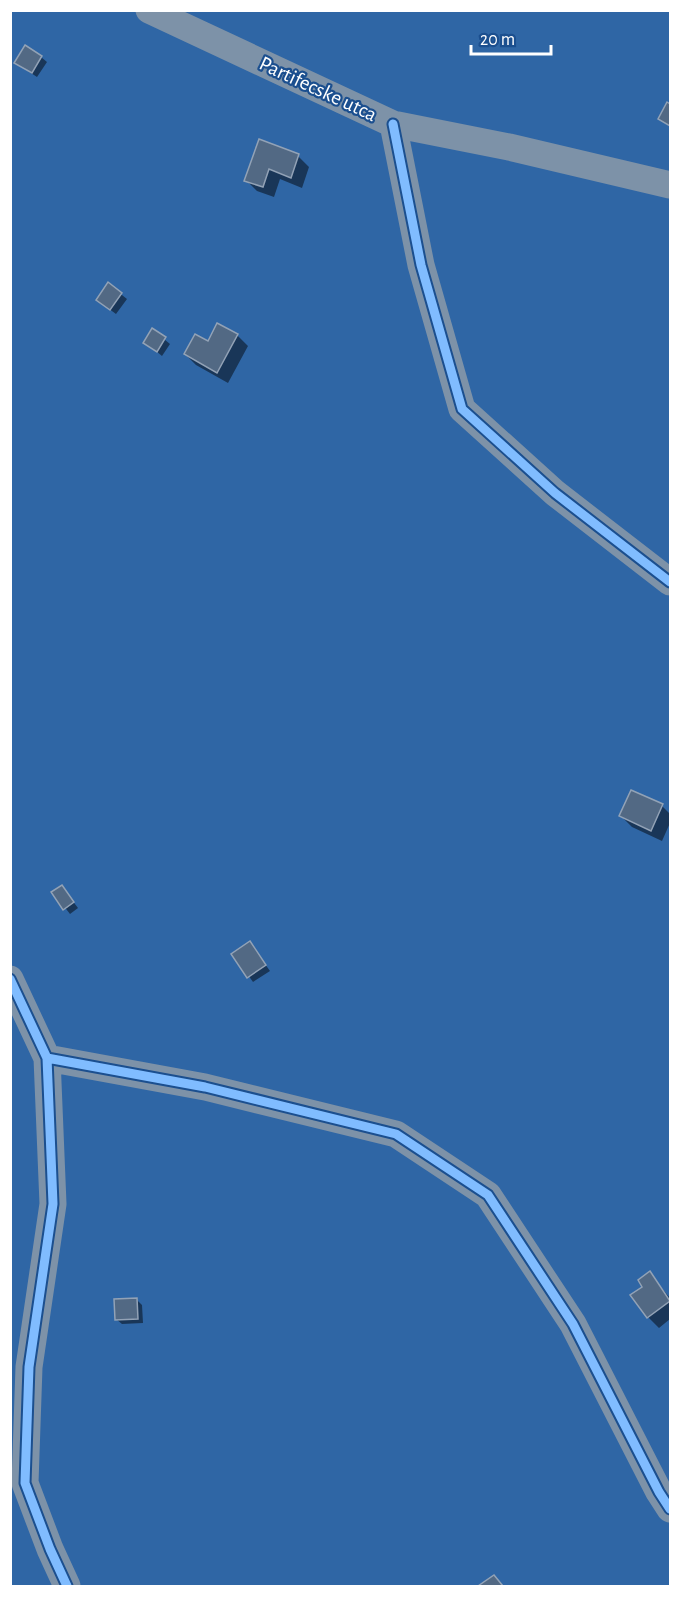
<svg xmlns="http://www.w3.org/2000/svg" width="681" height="1597" font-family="'Alegreya Sans',sans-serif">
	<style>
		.green { fill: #2f66a5 }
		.shadow { fill: #0007 }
		.building { fill: #526984; stroke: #92a2b6; stroke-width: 1.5 }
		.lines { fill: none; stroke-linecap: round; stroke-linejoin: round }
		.street { stroke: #7d92a8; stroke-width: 27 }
		.cycleway-casing { stroke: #1b4f8f; stroke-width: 13 }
		.cycleway { stroke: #80bcff; stroke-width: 9 }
		.labels { text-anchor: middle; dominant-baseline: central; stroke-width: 4.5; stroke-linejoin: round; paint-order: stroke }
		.street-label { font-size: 21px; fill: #fff; stroke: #1b4f8f }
	</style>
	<rect width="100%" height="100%" fill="#365274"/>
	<path class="green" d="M 11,11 L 670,11 L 670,1586 L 11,1586 Z"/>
	<path class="shadow" d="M 41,57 L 47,62 L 37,77 L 16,63 Z
		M 260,141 L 298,156 L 309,167 L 302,188 L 280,179 L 274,197 L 257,191 L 246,180 Z
		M 108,284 L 127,299 L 116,314 L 97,300 Z
		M 153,330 L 170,344 L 162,356 L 145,342 Z
		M 237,335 L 248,346 L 228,383 L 196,365 L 185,354 L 208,343 Z
		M 662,806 L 670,814 L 670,823 L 662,841 L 632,827 L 621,816 Z
		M 62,887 L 78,908 L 70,914 L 53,892 Z
		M 250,943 L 270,971 L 253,982 L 233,954 Z
		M 649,1273 L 670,1298 L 670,1319 L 659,1328 L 648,1317 L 645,1287 Z
		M 137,1300 L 142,1305 L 143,1323 L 122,1324 L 116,1319 Z"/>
	<path class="building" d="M 25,45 L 42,56 L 32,73 L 14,63 Z
		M 667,102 L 670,104 L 670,126 L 658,119 Z
		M 259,139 L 299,154 L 291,178 L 269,169 L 263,187 L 244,181 Z
		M 108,282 L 122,293 L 110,310 L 96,300 Z
		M 217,323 L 238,334 L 217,373 L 184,354 L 195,334 L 208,341 Z
		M 152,328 L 166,337 L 157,352 L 143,343 Z
		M 631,790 L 663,804 L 651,831 L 619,816 Z
		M 62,885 L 74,902 L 63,910 L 51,892 Z
		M 250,941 L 266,965 L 247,978 L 231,954 Z
		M 650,1271 L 670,1301 L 647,1318 L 630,1295 L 642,1287 L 638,1280 Z
		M 137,1298 L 138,1319 L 115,1320 L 114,1299 Z
		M 494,1575 L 503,1586 L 478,1586 Z"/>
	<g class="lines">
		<path class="street" d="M 149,10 L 393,124 L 509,147 L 670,185
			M 393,124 L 421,265 L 462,409 L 555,493 L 670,582
			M 10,979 L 47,1058 L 53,1204 L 29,1367 L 25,1483 L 50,1549 L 67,1586
			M 47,1058 L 205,1087 L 396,1134 L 488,1195 L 573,1324 L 659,1492 L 670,1509"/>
		<g class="cycleway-casing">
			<path id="cycleway" d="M 393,124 L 421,265 L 462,409 L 555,493 L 670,582
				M 10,979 L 47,1058 L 53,1204 L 29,1367 L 25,1483 L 50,1549 L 67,1586
				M 47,1058 L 205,1087 L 396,1134 L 488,1195 L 573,1324 L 659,1492 L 670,1509"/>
		</g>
		<use href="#cycleway" class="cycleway"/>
	</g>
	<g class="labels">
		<g class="street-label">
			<text transform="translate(318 89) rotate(25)">Partifecske utca</text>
		</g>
	</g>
	<rect width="681" height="1597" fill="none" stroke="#ffffff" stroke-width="24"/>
	<path d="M471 45v9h80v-9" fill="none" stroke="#ffffff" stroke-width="3"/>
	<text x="480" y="45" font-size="18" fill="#ffffff" stroke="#1b4f8f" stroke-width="4.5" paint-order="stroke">20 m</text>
</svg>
